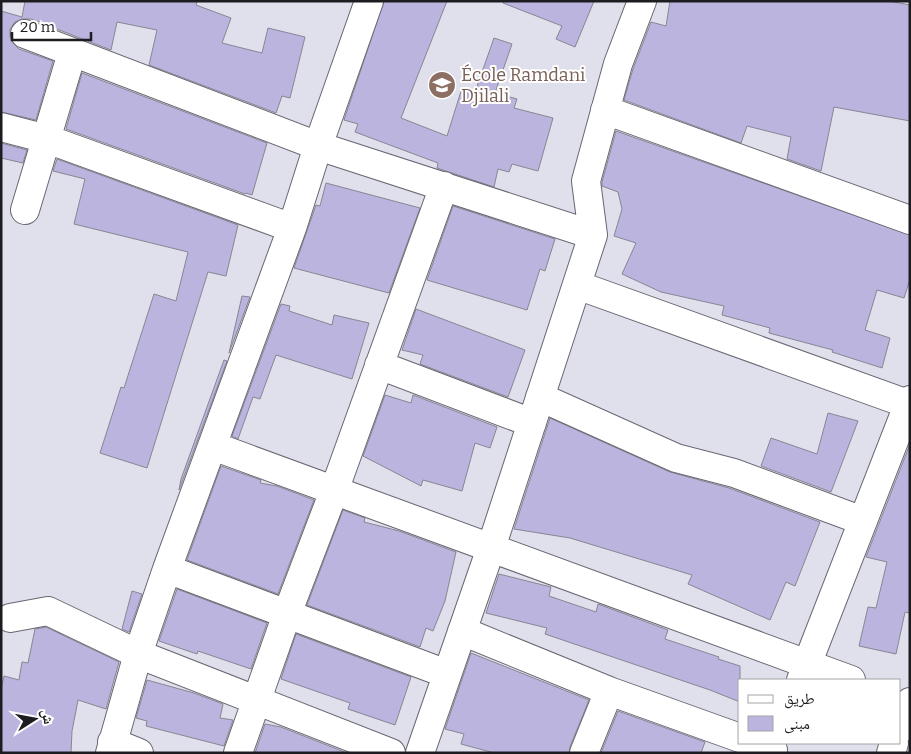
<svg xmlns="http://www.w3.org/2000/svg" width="911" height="754" font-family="Bitter,'Noto Naskh Arabic',serif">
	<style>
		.building { fill: #bab4df; stroke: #878692 }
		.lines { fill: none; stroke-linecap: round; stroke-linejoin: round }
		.street-casing { stroke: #686772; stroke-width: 30 }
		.street { stroke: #fff; stroke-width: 28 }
		.labels { text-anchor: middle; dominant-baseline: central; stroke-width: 4; stroke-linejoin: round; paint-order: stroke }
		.education-label { font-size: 18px; fill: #785e54; stroke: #fff; text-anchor: start }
	</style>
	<rect width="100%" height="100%" fill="#e0dfec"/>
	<path class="building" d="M 25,1 L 197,1 L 196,5 L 231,18 L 222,43 L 262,53 L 268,28 L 305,37 L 290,98 L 282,96 L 276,113 L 149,65 L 157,30 L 117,22 L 111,50 L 31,19 L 22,19 L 15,22 L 10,29 L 10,37 L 13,43 L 19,49 L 53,61 L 36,120 L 1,112 L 1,11 L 22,17 Z
		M 384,1 L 447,1 L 401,118 L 447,136 L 462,88 L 475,92 L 494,38 L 512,44 L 495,93 L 517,99 L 514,108 L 553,118 L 538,171 L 512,164 L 509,172 L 498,169 L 494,187 L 437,168 L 438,163 L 355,132 L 358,124 L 344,120 Z
		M 503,1 L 594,1 L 575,47 L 556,39 L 562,26 L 503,3 Z
		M 670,1 L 889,1 L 910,5 L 910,121 L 834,107 L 821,171 L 787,159 L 791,137 L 747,126 L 741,143 L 624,100 L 633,69 L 651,22 L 666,26 Z
		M 82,73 L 267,143 L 252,195 L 246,193 L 245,194 L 66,129 Z
		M 616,131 L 910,235 L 910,279 L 904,298 L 877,290 L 865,330 L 890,338 L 882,368 L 832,352 L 833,350 L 769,333 L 770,328 L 722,315 L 724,306 L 661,292 L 622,274 L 636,243 L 614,236 L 622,209 L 618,192 L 602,186 L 602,182 Z
		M 1,143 L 27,150 L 23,163 L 1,158 Z
		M 57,159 L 238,225 L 226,276 L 208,272 L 147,468 L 100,453 L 121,387 L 124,388 L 154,294 L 176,301 L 188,252 L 74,224 L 85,179 L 53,171 Z
		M 326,183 L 420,208 L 389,293 L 294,268 L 316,205 L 320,206 Z
		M 453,206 L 555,239 L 545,271 L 540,269 L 527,310 L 427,280 Z
		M 242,296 L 250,297 L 229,353 Z
		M 281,304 L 290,306 L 289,311 L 332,325 L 334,315 L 369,323 L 352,379 L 276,355 L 260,399 L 253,397 L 238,439 L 232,436 Z
		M 416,309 L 525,350 L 508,397 L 420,364 L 423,355 L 402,350 Z
		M 224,360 L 227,361 L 179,490 L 181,479 Z
		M 385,395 L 411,403 L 413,395 L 497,427 L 490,448 L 475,443 L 462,491 L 423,480 L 421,486 L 363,456 Z
		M 828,413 L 858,421 L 831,492 L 761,466 L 771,438 L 817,454 Z
		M 550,418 L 670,472 L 729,488 L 820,522 L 795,586 L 786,582 L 770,620 L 688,584 L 692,575 L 570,538 L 514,529 Z
		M 910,444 L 910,613 L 905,612 L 896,654 L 859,646 L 868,607 L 876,608 L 887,562 L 866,557 Z
		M 221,466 L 261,480 L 260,483 L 277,486 L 314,500 L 278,594 L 187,560 Z
		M 343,510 L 365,518 L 364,522 L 399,531 L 456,552 L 445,601 L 433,631 L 426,628 L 420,647 L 307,605 Z
		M 499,574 L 551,587 L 549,596 L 596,612 L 598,604 L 668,630 L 665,639 L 719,657 L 718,659 L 740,666 L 740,702 L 710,690 L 545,634 L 547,628 L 486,613 Z
		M 177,589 L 267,623 L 251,669 L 198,651 L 197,654 L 159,641 Z
		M 132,591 L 142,594 L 129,632 L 122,629 Z
		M 46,627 L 119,662 L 106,709 L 78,700 L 72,731 L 71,753 L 1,753 L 1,689 L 4,676 L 19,680 L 22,662 L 28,663 L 35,629 Z
		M 296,634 L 411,677 L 395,725 L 348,709 L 350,703 L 281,679 Z
		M 471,653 L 589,700 L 570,747 L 569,753 L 494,753 L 461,744 L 464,734 L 445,729 Z
		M 147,680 L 194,693 L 223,704 L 220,718 L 233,720 L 224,746 L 146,726 L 147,721 L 136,718 Z
		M 618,711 L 705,742 L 701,753 L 601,753 Z
		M 265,724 L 281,727 L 347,753 L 255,753 Z"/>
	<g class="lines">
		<g class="street-casing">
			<path id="street" d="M 25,34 L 318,146 L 593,235
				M 605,110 L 910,220
				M 1,127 L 47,139 L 292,228
				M 25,210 L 72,53
				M 577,285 L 908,404
				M 379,365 L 532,423
				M 540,397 L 676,458 L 734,473 L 863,521
				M 213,446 L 851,680
				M 167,569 L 447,674
				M 10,618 L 48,611 L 138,654 L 391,753
				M 462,631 L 609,691 L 740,738
				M 801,680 L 910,400
				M 900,729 L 910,702
				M 112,742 L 139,753
				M 753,743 L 773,750
				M 110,753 L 138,654 L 167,569 L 292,228 L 318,146 L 369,1
				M 238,753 L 287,614 L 334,491 L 444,186
				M 420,753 L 491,548 L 593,235 L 586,181 L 618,64 L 642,1
				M 584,753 L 609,691
				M 891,753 L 894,743"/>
		</g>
		<use href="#street" class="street"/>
	</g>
	<defs>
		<g id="school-disc" transform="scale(1.4375)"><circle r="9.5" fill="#8d6e63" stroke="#fff"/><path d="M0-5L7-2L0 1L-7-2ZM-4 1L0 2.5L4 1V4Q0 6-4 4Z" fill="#fff"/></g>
	</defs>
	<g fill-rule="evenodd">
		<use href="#school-disc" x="442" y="85"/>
	</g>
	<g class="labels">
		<g class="education-label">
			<text x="461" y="75">École Ramdani<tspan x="461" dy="21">Djilali</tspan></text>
		</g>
	</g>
	<rect width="911" height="754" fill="none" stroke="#1d1c21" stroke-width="5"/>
	<rect x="738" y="679" width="162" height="65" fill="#ffffff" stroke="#a5a4a6"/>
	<rect x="748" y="695" width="25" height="8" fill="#ffffff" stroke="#a5a4a6"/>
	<text x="784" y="704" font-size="15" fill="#1d1c21">طريق</text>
	<rect x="748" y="716" width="25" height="15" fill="#bab4df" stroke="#a5a4a6"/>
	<text x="784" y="729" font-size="15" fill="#1d1c21">مبنى</text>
	<g transform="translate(35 719) rotate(79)" stroke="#ffffff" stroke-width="4" paint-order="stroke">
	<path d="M0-4L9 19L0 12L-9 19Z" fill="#1d1c21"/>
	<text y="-8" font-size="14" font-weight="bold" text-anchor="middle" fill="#1d1c21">ش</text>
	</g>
	<path d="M12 32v8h79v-8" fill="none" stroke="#1d1c21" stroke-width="2.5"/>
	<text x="20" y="32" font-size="15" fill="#1d1c21" stroke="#ffffff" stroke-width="4" paint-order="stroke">20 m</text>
</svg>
